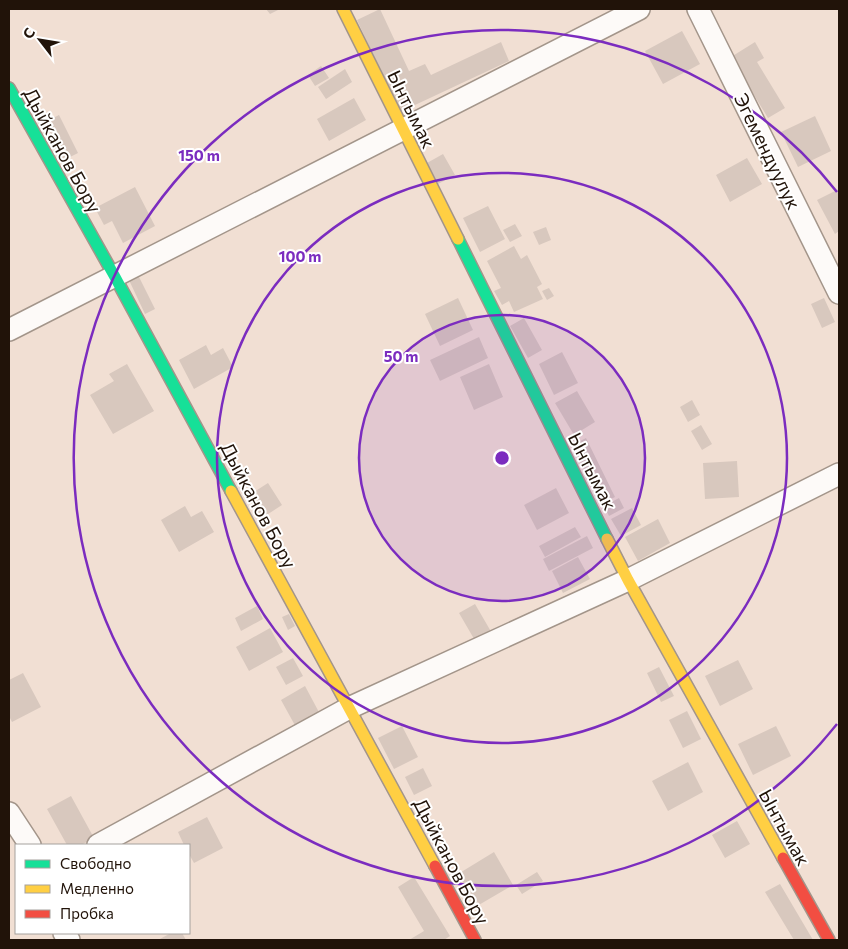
<svg xmlns="http://www.w3.org/2000/svg" width="848" height="949" font-family="Commissioner,sans-serif">
	<style>
		.building { fill: #d8c8be }
		.lines { fill: none; stroke-linecap: round; stroke-linejoin: round }
		.street-casing { stroke: #a3958a; stroke-width: 24 }
		.fast-casing { stroke: #a3958a; stroke-width: 14 }
		.slow-casing { stroke: #a3958a; stroke-width: 14 }
		.jam-casing { stroke: #a3958a; stroke-width: 14 }
		.street { stroke: #fdfaf8; stroke-width: 21 }
		.fast { stroke: #16e098; stroke-width: 11 }
		.slow { stroke: #ffcf43; stroke-width: 11 }
		.jam { stroke: #f24e42; stroke-width: 11 }
		.ring { fill: none; stroke: #7b2cbf; stroke-width: 2.5 }
		.labels { text-anchor: middle; dominant-baseline: central; stroke-width: 4; stroke-linejoin: round; paint-order: stroke }
		.street-label { font-size: 19px; fill: #211309; stroke: #fff }
		.centre { fill: #7b2cbf; stroke: #fff; stroke-width: 2.5 }
		.ring-label { font-size: 15px; text-anchor: middle; font-weight: bold; fill: #7b2cbf; stroke: #fff; stroke-width: 4; stroke-linejoin: round; paint-order: stroke }
	</style>
	<rect width="100%" height="100%" fill="#f1dfd3"/>
	<path class="building" d="M 266,9 L 280,9 L 270,14 Z
		M 380,9 L 409,71 L 425,64 L 431,75 L 501,42 L 509,61 L 400,112 L 357,20 Z
		M 682,31 L 700,64 L 663,84 L 645,51 Z
		M 755,42 L 764,58 L 757,62 L 785,108 L 768,118 L 731,57 Z
		M 321,66 L 329,78 L 315,86 L 308,75 Z
		M 345,69 L 352,82 L 326,99 L 318,87 Z
		M 354,98 L 366,120 L 329,141 L 317,119 Z
		M 59,115 L 78,153 L 64,160 L 45,122 Z
		M 815,116 L 831,151 L 798,167 L 781,132 Z
		M 443,154 L 455,175 L 438,184 L 427,163 Z
		M 747,158 L 762,184 L 730,202 L 716,175 Z
		M 135,187 L 155,226 L 123,243 L 112,221 L 104,225 L 95,208 Z
		M 839,189 L 839,231 L 835,234 L 817,200 Z
		M 488,206 L 505,239 L 480,252 L 463,218 Z
		M 515,224 L 522,236 L 510,242 L 503,230 Z
		M 546,227 L 551,240 L 539,245 L 533,232 Z
		M 514,246 L 521,259 L 527,255 L 542,284 L 537,287 L 543,299 L 514,312 L 509,301 L 502,305 L 494,291 L 501,288 L 487,261 Z
		M 137,273 L 155,309 L 145,314 L 128,278 Z
		M 549,288 L 554,296 L 547,300 L 542,291 Z
		M 458,298 L 473,330 L 440,346 L 425,314 Z
		M 824,298 L 835,322 L 822,328 L 811,304 Z
		M 524,318 L 542,350 L 528,358 L 510,326 Z
		M 479,337 L 488,358 L 440,381 L 430,360 Z
		M 206,345 L 211,355 L 223,348 L 233,367 L 194,389 L 179,360 Z
		M 562,352 L 578,383 L 554,395 L 539,364 Z
		M 127,364 L 154,411 L 113,434 L 90,395 L 114,381 L 109,374 Z
		M 489,364 L 503,397 L 474,410 L 460,377 Z
		M 577,391 L 595,422 L 574,435 L 555,403 Z
		M 692,400 L 700,415 L 688,422 L 680,407 Z
		M 701,425 L 712,444 L 702,450 L 691,431 Z
		M 586,438 L 615,497 L 601,504 L 572,445 Z
		M 737,461 L 739,497 L 705,499 L 703,463 Z
		M 268,483 L 282,505 L 262,518 L 248,496 Z
		M 556,488 L 569,513 L 537,530 L 524,505 Z
		M 619,498 L 624,508 L 609,516 L 604,506 Z
		M 185,506 L 191,517 L 202,511 L 214,532 L 179,552 L 161,520 Z
		M 632,508 L 641,525 L 621,536 L 611,519 Z
		M 658,519 L 670,543 L 638,561 L 625,537 Z
		M 575,527 L 581,537 L 545,557 L 539,546 Z
		M 587,536 L 593,548 L 549,571 L 543,559 Z
		M 578,557 L 590,579 L 563,593 L 552,571 Z
		M 475,604 L 493,635 L 477,644 L 459,613 Z
		M 257,606 L 263,619 L 241,631 L 235,618 Z
		M 289,614 L 295,626 L 288,630 L 282,617 Z
		M 270,628 L 283,652 L 249,671 L 236,647 Z
		M 293,658 L 303,676 L 286,685 L 276,667 Z
		M 738,660 L 753,689 L 720,706 L 705,676 Z
		M 659,667 L 674,696 L 661,702 L 647,673 Z
		M 23,673 L 41,707 L 12,722 L 9,716 L 9,680 Z
		M 305,686 L 321,716 L 297,729 L 281,700 Z
		M 687,711 L 701,739 L 683,748 L 669,720 Z
		M 402,726 L 418,757 L 394,769 L 378,738 Z
		M 776,726 L 791,756 L 753,775 L 738,744 Z
		M 688,762 L 703,792 L 668,811 L 652,781 Z
		M 423,768 L 432,786 L 414,795 L 405,777 Z
		M 71,796 L 94,838 L 81,845 L 67,845 L 47,809 Z
		M 207,817 L 223,848 L 194,863 L 189,854 L 189,845 L 184,845 L 178,832 Z
		M 737,821 L 750,844 L 725,858 L 712,835 Z
		M 494,852 L 513,885 L 477,906 L 458,874 Z
		M 537,872 L 543,881 L 522,894 L 516,885 Z
		M 414,877 L 450,936 L 444,940 L 409,940 L 424,931 L 398,887 Z
		M 780,884 L 813,940 L 794,940 L 765,892 Z
		M 171,933 L 182,933 L 186,940 L 158,940 Z"/>
	<g class="lines">
		<g class="street-casing">
			<path id="street" d="M 698,9 L 839,293
				M 9,330 L 639,9
				M 9,813 L 30,845
				M 98,845 L 349,708 L 628,580 L 839,474
				M 64,933 L 69,940"/>
		</g>
		<g class="fast-casing">
			<path id="fast" d="M 9,88 L 115,277 L 231,491
				M 458,239 L 607,539"/>
		</g>
		<g class="slow-casing">
			<path id="slow" d="M 343,9 L 458,239
				M 231,491 L 435,866
				M 607,539 L 628,580 L 783,858"/>
		</g>
		<g class="jam-casing">
			<path id="jam" d="M 783,858 L 829,940
				M 435,866 L 475,940"/>
		</g>
		<use href="#street" class="street"/>
		<use href="#fast" class="fast"/>
		<use href="#slow" class="slow"/>
		<use href="#jam" class="jam"/>
	</g>
	<circle cx="502" cy="458" r="143" fill="#7b2cbf" fill-opacity=".12"/>
	<g class="ring">
		<circle cx="502" cy="458" r="143"/>
		<circle cx="502" cy="458" r="285"/>
		<path d="M837 724A428 428 0 1 1 837 192"/>
	</g>
	<g class="labels">
		<g class="street-label">
			<text transform="translate(412 109) rotate(64)">Ынтымак</text>
			<text transform="translate(63 150) rotate(61)">Дыйканов Бору</text>
			<text transform="translate(768 151) rotate(64)">Эгемендуулук</text>
			<text transform="translate(593 471) rotate(63)">Ынтымак</text>
			<text transform="translate(259 505) rotate(62)">Дыйканов Бору</text>
			<text transform="translate(785 827) rotate(61)">Ынтымак</text>
			<text transform="translate(452 861) rotate(62)">Дыйканов Бору</text>
		</g>
	</g>
	<circle cx="502" cy="458" r="8" class="centre"/>
	<g class="ring-label">
		<text x="199" y="161">150 m</text>
		<text x="300" y="262">100 m</text>
		<text x="401" y="362">50 m</text>
	</g>
	<rect width="848" height="949" fill="none" stroke="#211309" stroke-width="20"/>
	<rect x="15" y="844" width="175" height="90" fill="#ffffff" stroke="#a6a19d"/>
	<rect x="25" y="860" width="25" height="8" fill="#16e098" stroke="#a6a19d"/>
	<text x="60" y="869" font-size="15" fill="#211309">Свободно</text>
	<rect x="25" y="885" width="25" height="8" fill="#ffcf43" stroke="#a6a19d"/>
	<text x="60" y="894" font-size="15" fill="#211309">Медленно</text>
	<rect x="25" y="910" width="25" height="8" fill="#f24e42" stroke="#a6a19d"/>
	<text x="60" y="919" font-size="15" fill="#211309">Пробка</text>
	<g transform="translate(40 40) rotate(301)" stroke="#ffffff" stroke-width="4" paint-order="stroke">
	<path d="M0-4L9 19L0 12L-9 19Z" fill="#211309"/>
	<text y="-8" font-size="14" font-weight="bold" text-anchor="middle" fill="#211309">С</text>
	</g>
</svg>
